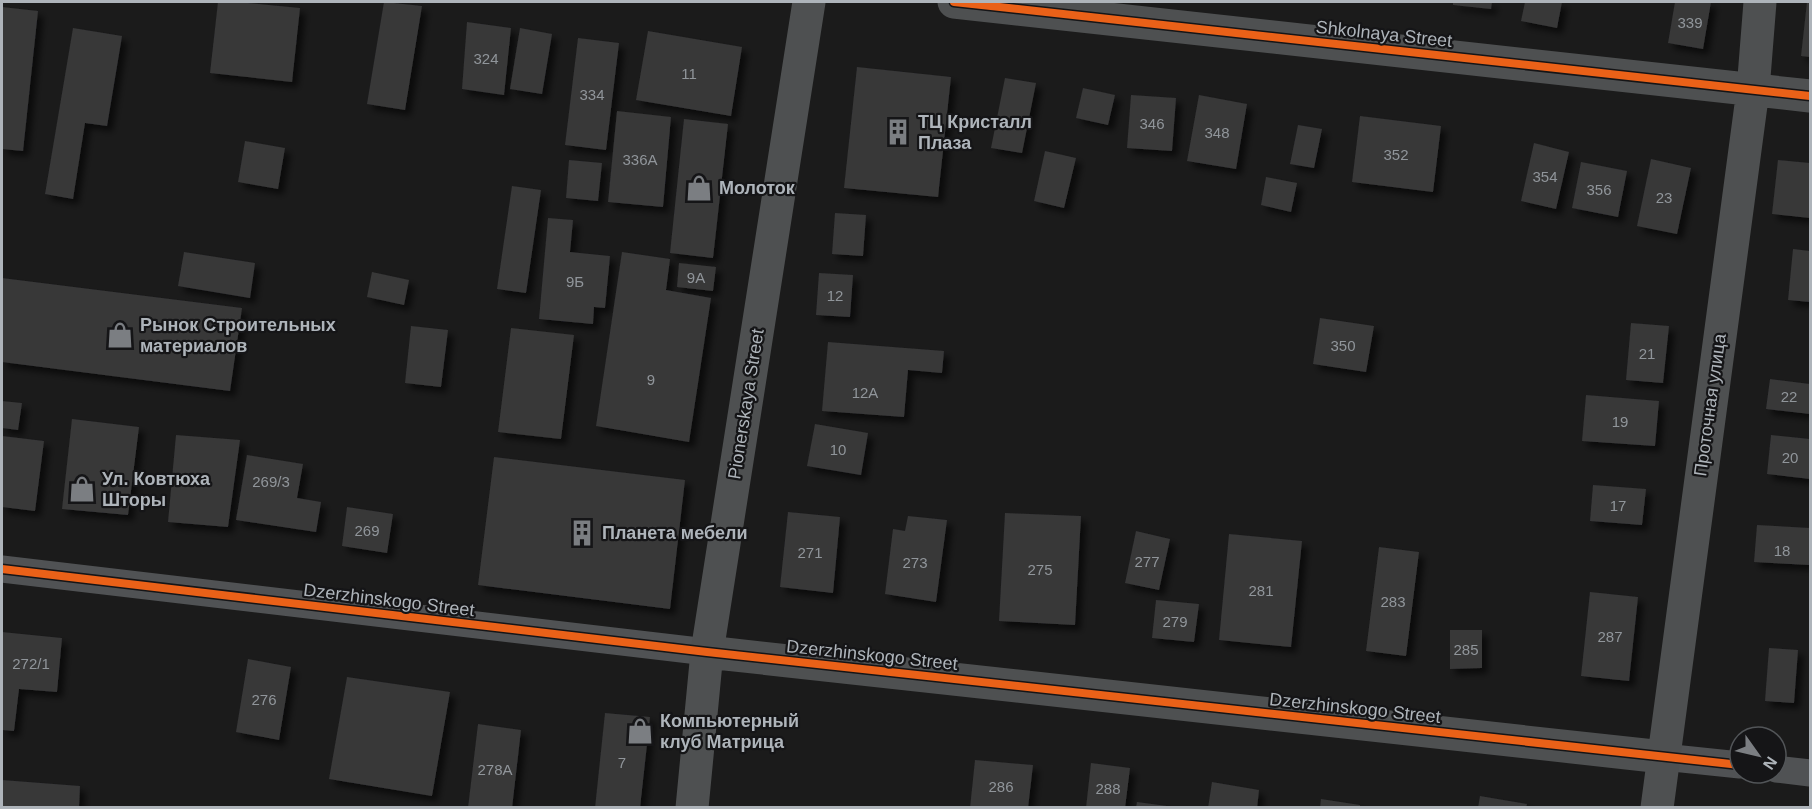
<svg xmlns="http://www.w3.org/2000/svg" width="1812" height="809" font-family="Helvetica,sans-serif">
	<style>
		.building { fill: #373738; filter: url(#shadow) }
		.lines { fill: none; stroke-linecap: round; stroke-linejoin: round }
		.street { stroke: #505254; stroke-width: 27 }
		.secondary { stroke: #4e5051; stroke-width: 33 }
		.cycleway-casing { stroke: #151517; stroke-width: 11 }
		.cycleway { stroke: #ea6118; stroke-width: 8 }
		.labels { text-anchor: middle; dominant-baseline: central; stroke-width: 4.5; stroke-linejoin: round; paint-order: stroke }
		.number-label { font-size: 15px; fill: #90959a }
		.street-label { font-size: 18px; fill: #aeb4ba; stroke: #151517 }
		.poi-label { font-size: 18px; font-weight: bold; fill: #aeb4ba; stroke: #151517; text-anchor: start }
	</style>
	<defs>
		<filter id="shadow"><feDropShadow dx="5.5" dy="5.5" stdDeviation="3" flood-color="#0009"/></filter>
	</defs>
	<rect width="100%" height="100%" fill="#1b1b1b"/>
	<path class="building" d="M 218,2 L 238,2 L 300,8 L 292,82 L 210,73 Z
		M 384,2 L 422,6 L 405,110 L 367,104 Z
		M 1453,2 L 1492,2 L 1491,9 L 1453,5 Z
		M 1525,2 L 1562,2 L 1557,28 L 1521,21 Z
		M 1675,2 L 1711,2 L 1703,49 L 1668,43 Z
		M 1807,2 L 1810,2 L 1810,57 L 1801,56 Z
		M 2,7 L 38,11 L 23,151 L 2,149 Z
		M 467,22 L 511,28 L 504,95 L 462,89 Z
		M 73,28 L 122,36 L 107,126 L 85,123 L 73,199 L 45,194 Z
		M 520,28 L 552,34 L 542,94 L 510,89 Z
		M 648,31 L 742,47 L 731,116 L 636,100 Z
		M 578,38 L 619,43 L 606,150 L 565,145 Z
		M 857,67 L 951,77 L 938,197 L 844,188 Z
		M 1005,78 L 1036,83 L 1022,153 L 991,148 Z
		M 1083,88 L 1115,95 L 1108,125 L 1076,118 Z
		M 1131,95 L 1176,98 L 1172,151 L 1127,148 Z
		M 1199,95 L 1247,104 L 1236,169 L 1187,161 Z
		M 617,111 L 671,117 L 663,207 L 608,202 Z
		M 1360,116 L 1441,126 L 1433,192 L 1352,182 Z
		M 684,119 L 728,124 L 713,258 L 670,253 Z
		M 1298,125 L 1322,129 L 1314,168 L 1290,164 Z
		M 245,141 L 285,148 L 278,189 L 238,182 Z
		M 1534,143 L 1569,152 L 1556,209 L 1521,201 Z
		M 1045,151 L 1076,158 L 1064,208 L 1034,201 Z
		M 1651,159 L 1691,168 L 1677,234 L 1637,226 Z
		M 569,160 L 602,163 L 598,201 L 566,198 Z
		M 1778,160 L 1810,163 L 1810,218 L 1772,214 Z
		M 1581,162 L 1627,171 L 1618,217 L 1572,208 Z
		M 1266,177 L 1297,183 L 1291,212 L 1261,205 Z
		M 512,186 L 541,190 L 526,293 L 497,289 Z
		M 835,213 L 866,215 L 863,256 L 832,254 Z
		M 548,218 L 573,220 L 570,252 L 610,256 L 605,308 L 594,307 L 593,324 L 539,319 Z
		M 1793,249 L 1810,251 L 1810,302 L 1788,300 Z
		M 184,252 L 255,263 L 250,298 L 178,286 Z
		M 622,252 L 670,259 L 666,290 L 711,298 L 689,442 L 596,426 Z
		M 679,263 L 716,267 L 713,291 L 677,287 Z
		M 372,272 L 409,280 L 404,305 L 367,297 Z
		M 819,273 L 853,275 L 850,317 L 816,315 Z
		M 2,278 L 242,308 L 230,391 L 2,362 Z
		M 1320,318 L 1374,326 L 1366,372 L 1313,364 Z
		M 1631,323 L 1669,326 L 1663,383 L 1626,380 Z
		M 411,326 L 448,330 L 441,387 L 405,383 Z
		M 511,328 L 574,335 L 561,439 L 498,432 Z
		M 828,342 L 944,351 L 942,373 L 908,370 L 904,417 L 822,411 Z
		M 1770,379 L 1810,384 L 1810,414 L 1766,409 Z
		M 1586,395 L 1659,401 L 1655,446 L 1582,441 Z
		M 2,401 L 22,403 L 18,430 L 2,428 Z
		M 72,419 L 139,427 L 128,515 L 62,509 Z
		M 815,424 L 868,433 L 861,475 L 807,466 Z
		M 176,435 L 240,440 L 228,527 L 168,522 Z
		M 1771,435 L 1810,439 L 1810,479 L 1767,474 Z
		M 2,436 L 44,441 L 35,511 L 2,507 Z
		M 247,455 L 303,464 L 297,498 L 321,502 L 316,532 L 236,520 Z
		M 494,457 L 685,480 L 670,609 L 478,585 Z
		M 1593,485 L 1646,489 L 1642,525 L 1590,521 Z
		M 347,507 L 393,514 L 387,553 L 342,546 Z
		M 788,512 L 840,517 L 833,593 L 780,587 Z
		M 1005,513 L 1081,516 L 1075,625 L 999,621 Z
		M 908,516 L 947,520 L 936,602 L 885,594 L 893,529 L 905,531 Z
		M 1757,525 L 1810,528 L 1809,565 L 1754,562 Z
		M 1136,531 L 1170,539 L 1159,590 L 1125,583 Z
		M 1229,534 L 1302,541 L 1291,647 L 1219,640 Z
		M 1379,547 L 1419,552 L 1406,656 L 1366,651 Z
		M 1590,592 L 1638,597 L 1629,681 L 1581,676 Z
		M 1156,600 L 1199,604 L 1194,642 L 1152,638 Z
		M 1450,630 L 1482,630 L 1482,668 L 1450,669 Z
		M 2,632 L 62,638 L 57,692 L 19,689 L 14,731 L 2,730 Z
		M 1769,648 L 1798,650 L 1794,703 L 1765,701 Z
		M 248,659 L 291,667 L 279,740 L 236,732 Z
		M 347,677 L 450,692 L 432,796 L 329,779 Z
		M 605,713 L 650,717 L 640,808 L 595,808 Z
		M 478,724 L 521,730 L 512,808 L 468,808 Z
		M 975,760 L 1033,765 L 1028,808 L 970,808 Z
		M 1091,763 L 1130,768 L 1125,808 L 1086,808 Z
		M 2,780 L 80,786 L 79,808 L 2,808 Z
		M 1212,782 L 1259,790 L 1257,808 L 1208,808 Z
		M 1480,796 L 1527,804 L 1526,808 L 1478,808 Z
		M 1321,799 L 1360,805 L 1360,808 L 1320,808 Z
		M 1137,802 L 1167,806 L 1167,808 L 1136,808 Z"/>
	<g class="lines">
		<path class="street" d="M 2,569 L 707,652
			M 1663,757 L 1740,765
			M 1776,769 L 1810,773"/>
		<path class="secondary" d="M 954,2 L 1810,96
			M 707,652 L 1663,757
			M 692,808 L 707,652 L 809,2
			M 1657,808 L 1753,90 L 1760,2"/>
		<g class="cycleway-casing">
			<path id="cycleway" d="M 954,2 L 1810,96
				M 2,569 L 707,652 L 1740,765"/>
		</g>
		<use href="#cycleway" class="cycleway"/>
	</g>
	<defs>
		<g id="building-bare" transform="scale(2.07)"><path d="M-4-6H4V6H1V3H-1V6H-4ZM-2.5-4.3h1.7v1.8h-1.7ZM.8-4.3h1.7v1.8H.8ZM-2.5-1h1.7V.8h-1.7ZM.8-1h1.7V.8H.8Z" fill="#7b7e82" stroke="#151517" stroke-width="2.5" paint-order="stroke"/></g>
		<g id="shop-bare" transform="scale(2.07)"><path d="M-5-2.5h2.3a2.7 3.5 0 0 1 5.4 0H5L5.5 6h-11ZM-1.5-2.5h3a1.5 2.3 0 0 0-3 0Z" fill="#7b7e82" stroke="#151517" stroke-width="2.5" paint-order="stroke"/></g>
	</defs>
	<g fill-rule="evenodd">
		<use href="#building-bare" x="898" y="132"/>
		<use href="#shop-bare" x="699" y="188"/>
		<use href="#shop-bare" x="120" y="335"/>
		<use href="#shop-bare" x="82" y="489"/>
		<use href="#building-bare" x="582" y="533"/>
		<use href="#shop-bare" x="640" y="731"/>
	</g>
	<g class="labels">
		<g class="number-label">
			<text x="1690" y="22">339</text>
			<text x="486" y="58">324</text>
			<text x="689" y="73">11</text>
			<text x="592" y="94">334</text>
			<text x="1152" y="123">346</text>
			<text x="1217" y="132">348</text>
			<text x="1396" y="154">352</text>
			<text x="640" y="159">336А</text>
			<text x="1545" y="176">354</text>
			<text x="1599" y="189">356</text>
			<text x="1664" y="197">23</text>
			<text x="696" y="277">9А</text>
			<text x="575" y="281">9Б</text>
			<text x="835" y="295">12</text>
			<text x="1343" y="345">350</text>
			<text x="1647" y="353">21</text>
			<text x="651" y="379">9</text>
			<text x="865" y="392">12А</text>
			<text x="1789" y="396">22</text>
			<text x="1620" y="421">19</text>
			<text x="838" y="449">10</text>
			<text x="1790" y="457">20</text>
			<text x="271" y="481">269/3</text>
			<text x="1618" y="505">17</text>
			<text x="367" y="530">269</text>
			<text x="1782" y="550">18</text>
			<text x="810" y="552">271</text>
			<text x="1147" y="561">277</text>
			<text x="915" y="562">273</text>
			<text x="1040" y="569">275</text>
			<text x="1261" y="590">281</text>
			<text x="1393" y="601">283</text>
			<text x="1175" y="621">279</text>
			<text x="1610" y="636">287</text>
			<text x="1466" y="649">285</text>
			<text x="31" y="663">272/1</text>
			<text x="264" y="699">276</text>
			<text x="622" y="762">7</text>
			<text x="495" y="769">278А</text>
			<text x="1001" y="786">286</text>
			<text x="1108" y="788">288</text>
		</g>
		<g class="street-label">
			<text transform="translate(1384 34) rotate(6)">Shkolnaya Street</text>
			<text transform="translate(746 404) rotate(-81)">Pionerskaya Street</text>
			<text transform="translate(1710 405) rotate(-82)">Проточная улица</text>
			<text transform="translate(389 600) rotate(7)">Dzerzhinskogo Street</text>
			<text transform="translate(872 655) rotate(6)">Dzerzhinskogo Street</text>
			<text transform="translate(1355 708) rotate(6)">Dzerzhinskogo Street</text>
		</g>
		<g class="poi-label">
			<text x="918" y="122">ТЦ Кристалл<tspan x="918" dy="21">Плаза</tspan></text>
			<text x="719" y="188">Молоток</text>
			<text x="140" y="325">Рынок Строительных<tspan x="140" dy="21">материалов</tspan></text>
			<text x="102" y="479">Ул. Ковтюха<tspan x="102" dy="21">Шторы</tspan></text>
			<text x="602" y="533">Планета мебели</text>
			<text x="660" y="721">Компьютерный<tspan x="660" dy="21">клуб Матрица</tspan></text>
		</g>
	</g>
	<rect width="1812" height="809" fill="none" stroke="#aeb4ba" stroke-width="6"/>
	<g transform="translate(1758 755) rotate(124)"><circle r="28" fill="#151517" stroke="#525558" stroke-width="1.5"/>
	<path d="M0-4.5L10 22L0 15L-10 22Z" fill="#7b7e82"/>
	<text y="-9" font-size="16" font-weight="bold" text-anchor="middle" fill="#aeb4ba">N</text>
	</g>
</svg>
